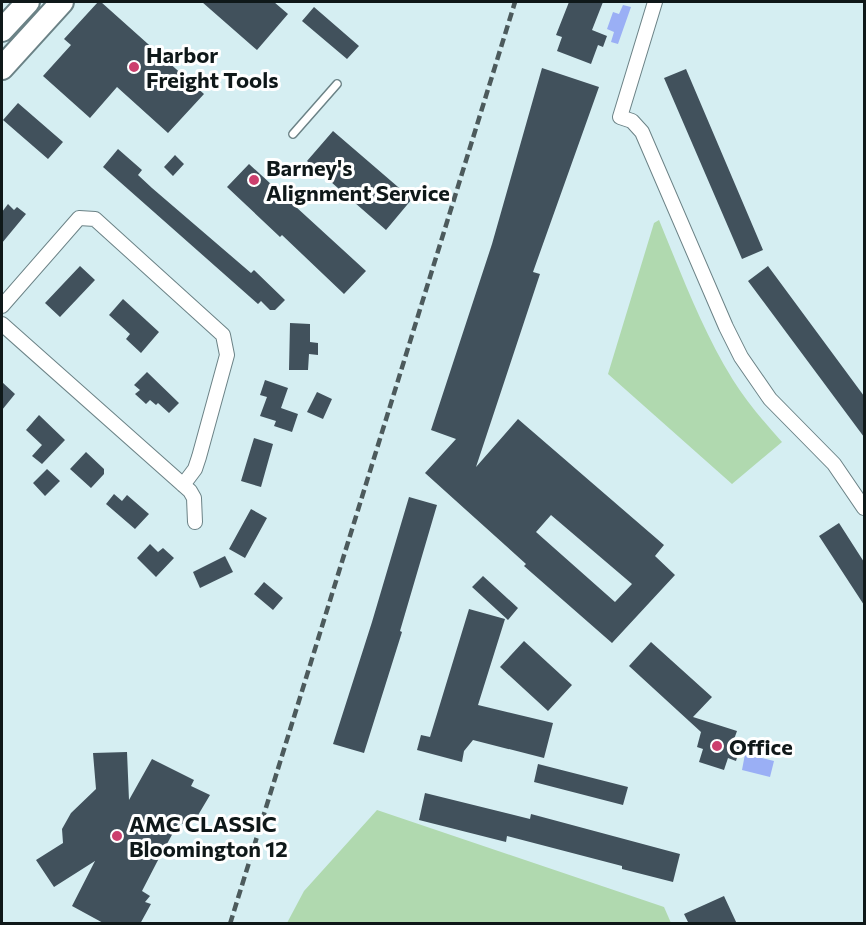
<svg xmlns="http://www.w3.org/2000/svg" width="866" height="925" font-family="Commissioner,sans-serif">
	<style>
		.green { fill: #b0d9af }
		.water { fill: #9aaff5 }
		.building { fill: #41515c; fill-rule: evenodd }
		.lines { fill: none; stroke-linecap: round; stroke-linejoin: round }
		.service-casing { stroke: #6b8286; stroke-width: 10 }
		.minor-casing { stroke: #6b8286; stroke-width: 16 }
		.primary-casing { stroke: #6b8286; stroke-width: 26 }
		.service { stroke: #fff; stroke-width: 7 }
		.minor { stroke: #fff; stroke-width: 14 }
		.primary { stroke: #fff; stroke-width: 22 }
		.rail { stroke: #4c5a5c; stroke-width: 4.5; stroke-dasharray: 9 4.5; stroke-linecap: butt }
		.poi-dot { fill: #cc3f6d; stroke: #fff; stroke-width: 2 }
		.labels { text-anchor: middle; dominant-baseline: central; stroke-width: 6; stroke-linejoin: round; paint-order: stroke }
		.poi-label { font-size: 22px; font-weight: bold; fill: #0f1819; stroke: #fff; text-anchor: start }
	</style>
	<rect width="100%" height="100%" fill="#d5eef2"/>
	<path class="green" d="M 659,220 C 681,273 702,330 733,380 C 747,402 764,422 782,442 L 732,484 L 608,374 L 654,223 Z
		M 377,810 L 664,907 L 671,923 L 287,923 L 304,891 Z"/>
	<path class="water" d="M 623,5 L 631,7 L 618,44 L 611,42 L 614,32 L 607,29 L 613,12 L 619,14 Z
		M 745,754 L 774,761 L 770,777 L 742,770 Z"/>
	<path class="building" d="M 98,2 L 101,2 L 204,94 L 168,133 L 117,87 L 90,118 L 43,76 L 71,45 L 64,39 Z
		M 202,2 L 274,2 L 288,14 L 257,50 Z
		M 569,2 L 603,2 L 592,30 L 607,36 L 603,47 L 598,45 L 591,64 L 557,51 L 562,37 L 556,35 Z
		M 314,7 L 359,46 L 347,59 L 302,21 Z
		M 542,68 L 599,87 L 533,272 L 540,274 L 476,467 L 518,419 L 664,545 L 655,556 L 675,575 L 612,643 L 524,566 L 526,564 L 425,473 L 456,439 L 431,430 L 492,244 ZM 551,515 L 632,584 L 615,602 L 536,532 Z
		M 686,69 L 763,250 L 742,259 L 664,78 Z
		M 18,103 L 63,142 L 48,159 L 3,120 Z
		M 333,131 L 412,199 L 386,230 L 307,161 Z
		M 118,149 L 142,170 L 138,175 L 152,188 L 251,273 L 254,270 L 285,300 L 275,310 L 270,310 L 261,301 L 258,304 L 103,167 Z
		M 175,155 L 184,164 L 173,176 L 164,167 Z
		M 249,164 L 366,271 L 344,294 L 282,235 L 280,237 L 227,187 Z
		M 8,204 L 14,210 L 17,207 L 26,214 L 2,243 L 2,212 Z
		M 80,266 L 95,280 L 60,317 L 45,303 Z
		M 768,266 L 864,396 L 864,437 L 748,281 Z
		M 123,299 L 159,332 L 141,353 L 126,339 L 130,334 L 109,315 Z
		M 290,323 L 310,324 L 310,342 L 318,343 L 318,355 L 309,354 L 308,370 L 289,370 Z
		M 147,372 L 179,403 L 169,413 L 158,403 L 156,405 L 150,400 L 146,404 L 135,394 L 140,390 L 134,385 Z
		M 265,380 L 288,388 L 281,408 L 298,414 L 292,432 L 274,426 L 276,421 L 260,416 L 267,397 L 260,395 Z
		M 2,382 L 15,394 L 2,410 Z
		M 317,392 L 332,399 L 323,419 L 307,412 Z
		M 39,415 L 65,440 L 42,464 L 32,456 L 42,445 L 26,430 Z
		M 254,438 L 273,444 L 261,487 L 241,481 Z
		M 86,452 L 104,469 L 104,474 L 91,488 L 70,469 Z
		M 47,469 L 60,481 L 45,496 L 33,483 Z
		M 114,494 L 122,501 L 127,495 L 149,514 L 135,529 L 106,504 Z
		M 409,497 L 437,505 L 400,631 L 402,632 L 364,753 L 333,744 L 372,622 Z
		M 251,509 L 267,518 L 245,558 L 229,549 Z
		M 839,523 L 864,562 L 864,605 L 819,536 Z
		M 150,544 L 158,552 L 163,548 L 174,558 L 156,577 L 137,558 Z
		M 225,556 L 233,572 L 200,588 L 193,572 Z
		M 483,576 L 518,608 L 508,620 L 472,587 Z
		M 264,582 L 283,598 L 273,610 L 254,594 Z
		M 469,609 L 505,619 L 478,705 L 553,723 L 544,758 L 473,740 L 464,751 L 462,762 L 417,750 L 421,735 L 430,737 Z
		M 524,641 L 572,685 L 548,711 L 500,667 Z
		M 651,642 L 712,697 L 693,717 L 737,731 L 732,745 L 740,747 L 736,761 L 728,758 L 724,770 L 699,762 L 703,749 L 697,747 L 701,732 L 629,666 Z
		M 127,752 L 129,800 L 152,759 L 194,780 L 191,786 L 210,795 L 194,822 L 190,820 L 187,826 L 179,822 L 157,862 L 142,891 L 150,896 L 145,902 L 151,904 L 140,924 L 105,924 L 72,906 L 95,861 L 54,887 L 36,860 L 63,843 L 62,829 L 71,813 L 96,789 L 93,753 Z
		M 538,764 L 628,787 L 623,805 L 534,782 Z
		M 425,793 L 530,819 L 531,814 L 680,854 L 673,882 L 622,869 L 622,866 L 507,836 L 506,842 L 419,820 Z
		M 724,896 L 737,924 L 689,924 L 684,914 Z"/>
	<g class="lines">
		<g class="service-casing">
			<path id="service" d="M 293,134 L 337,84"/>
		</g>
		<g class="minor-casing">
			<path id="minor" d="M 655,2 L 620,117 L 632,121 L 642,132 L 726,327 L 741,357 L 770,399 L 834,464 L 864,508
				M 2,306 L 79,218 L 95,219 L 223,335 L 227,355 L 199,457 L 195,469 L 183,485
				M 2,324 L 190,491 L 194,498 L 195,522"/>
		</g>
		<g class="primary-casing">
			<path id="primary" d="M 2,30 L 28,2
				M 2,68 L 62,2"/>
		</g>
		<use href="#service" class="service"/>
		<use href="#minor" class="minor"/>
		<use href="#primary" class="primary"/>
		<path class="rail" d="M 230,924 L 515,2"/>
	</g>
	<g class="poi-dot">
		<circle cx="134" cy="67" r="6"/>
		<circle cx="254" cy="180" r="6"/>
		<circle cx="717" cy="746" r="6"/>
		<circle cx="117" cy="836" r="6"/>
	</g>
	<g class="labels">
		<g class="poi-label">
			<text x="146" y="54">Harbor<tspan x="146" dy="25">Freight Tools</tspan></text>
			<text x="266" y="167">Barney's<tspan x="266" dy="25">Alignment Service</tspan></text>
			<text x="729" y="746">Office</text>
			<text x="129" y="823">AMC CLASSIC<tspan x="129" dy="25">Bloomington 12</tspan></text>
		</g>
	</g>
	<rect width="866" height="925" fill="none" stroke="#0f1819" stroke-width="6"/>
</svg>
